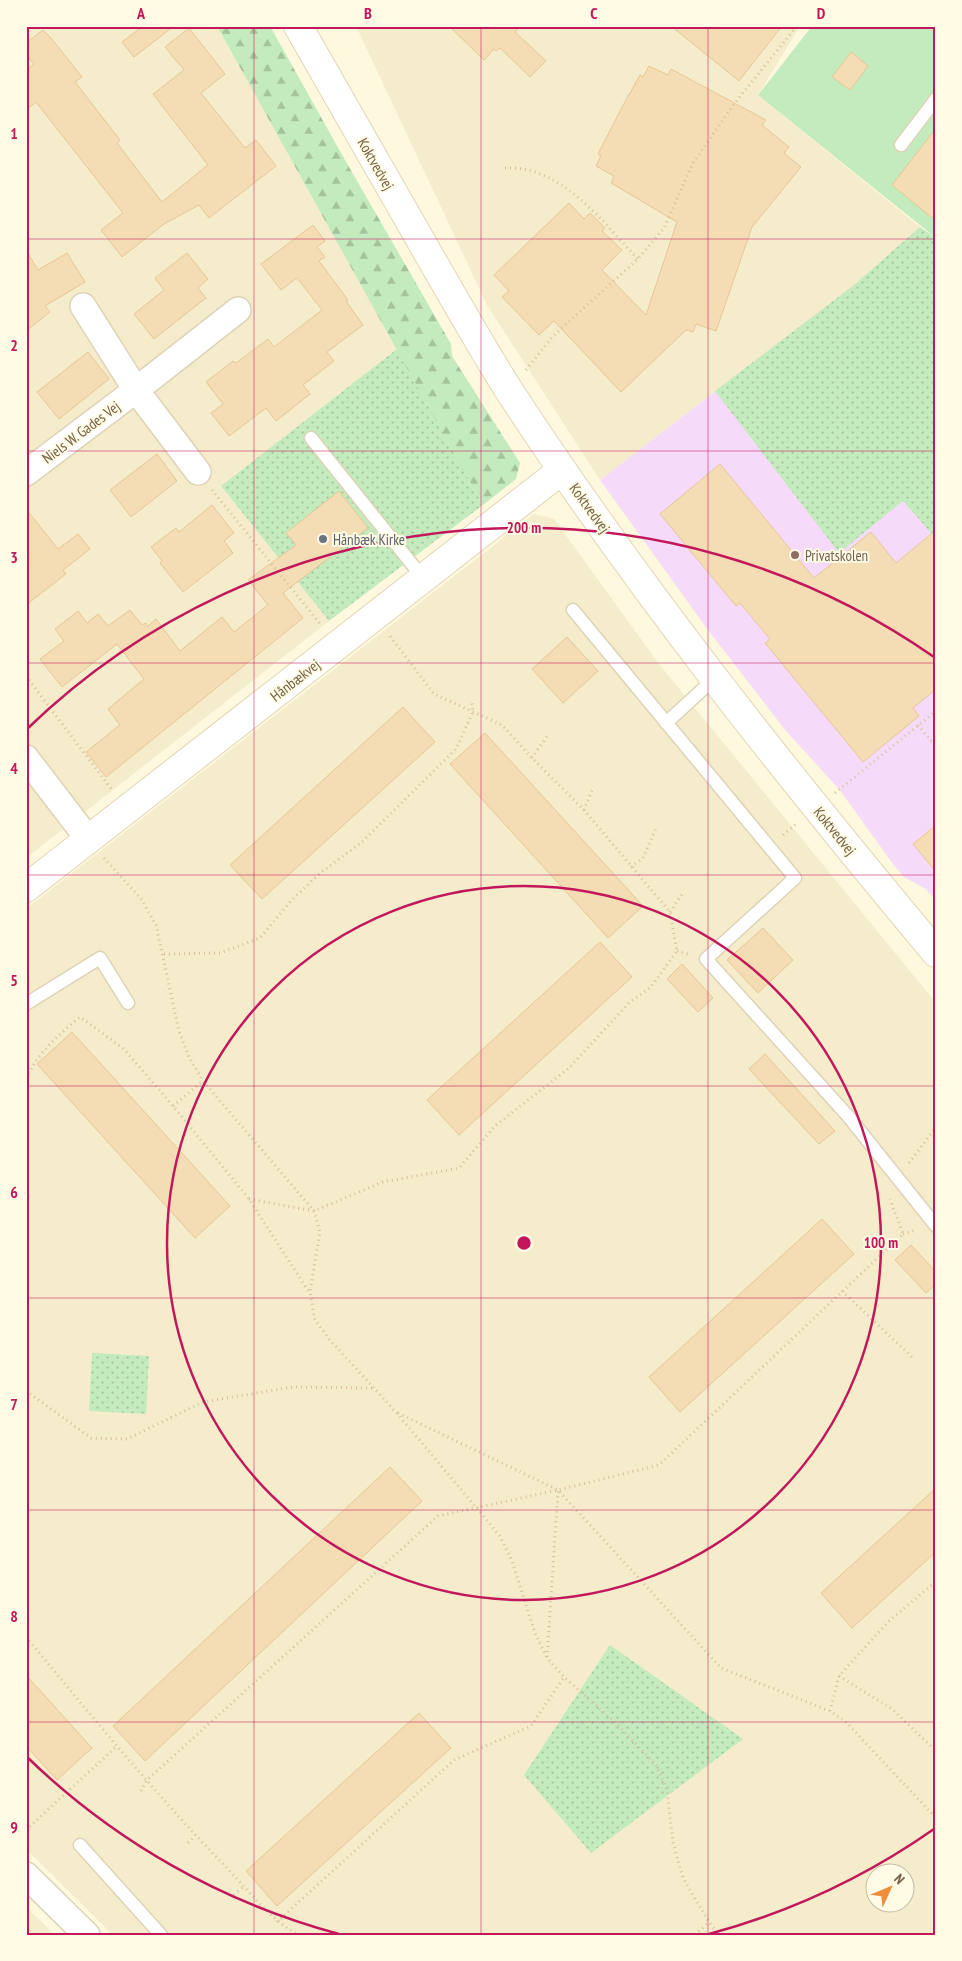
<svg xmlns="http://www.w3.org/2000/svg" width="962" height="1961" font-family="'PT Sans Narrow',sans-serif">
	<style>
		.residential { fill: #f5eccc; fill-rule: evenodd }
		.education { fill: #f5dbf9 }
		.grass { fill: url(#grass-dots) }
		.forest { fill: url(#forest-firs) }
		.garden { fill: #c4ebbd }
		.building { fill: #f4dcb4; stroke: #e7c794 }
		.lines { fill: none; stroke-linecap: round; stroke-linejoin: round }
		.lane-casing { stroke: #ded3b7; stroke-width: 15 }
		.street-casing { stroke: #ded3b7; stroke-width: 28 }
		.secondary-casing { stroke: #e4d6b5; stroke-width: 30 }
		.path { stroke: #d8c098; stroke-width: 3; stroke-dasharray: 1 4; stroke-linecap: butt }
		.lane { stroke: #fff; stroke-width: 12 }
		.street { stroke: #fff; stroke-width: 25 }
		.secondary { stroke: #fff; stroke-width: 28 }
		.grid { fill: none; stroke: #c2185b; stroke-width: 1; stroke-opacity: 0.55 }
		.ring { fill: none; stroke: #c2185b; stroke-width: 2.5 }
		.worship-dot { fill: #6b7280; stroke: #fffbe5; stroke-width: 2 }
		.education-dot { fill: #8d6e63; stroke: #fffbe5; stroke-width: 2 }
		.labels { text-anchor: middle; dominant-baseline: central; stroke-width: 4; stroke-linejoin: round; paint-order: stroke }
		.street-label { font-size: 15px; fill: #746145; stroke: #fffbe5 }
		.worship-label { font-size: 15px; fill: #5b616d; stroke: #fffbe5; text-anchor: start }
		.education-label { font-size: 15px; fill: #785e54; stroke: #fffbe5; text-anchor: start }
		.centre { fill: #c2185b; stroke: #fffbe5; stroke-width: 2.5 }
		.ring-label { font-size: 15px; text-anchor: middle; font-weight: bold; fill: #c2185b; stroke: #fffbe5; stroke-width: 4; stroke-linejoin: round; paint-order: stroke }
		.neatline { fill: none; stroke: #c2185b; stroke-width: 2 }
		.grid-label { font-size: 16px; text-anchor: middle; font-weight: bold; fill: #c2185b }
	</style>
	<defs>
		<pattern id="grass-dots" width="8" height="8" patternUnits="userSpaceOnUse" patternTransform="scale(1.25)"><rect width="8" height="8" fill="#c4ebbd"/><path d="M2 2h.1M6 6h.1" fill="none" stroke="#a4c29b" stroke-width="1.8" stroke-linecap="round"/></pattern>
		<pattern id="forest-firs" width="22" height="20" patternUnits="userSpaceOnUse" patternTransform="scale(1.25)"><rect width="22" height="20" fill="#c4ebbd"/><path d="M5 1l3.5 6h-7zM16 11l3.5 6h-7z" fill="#a4c29b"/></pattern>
	</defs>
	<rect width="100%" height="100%" fill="#fdf8de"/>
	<path class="residential" d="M 26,26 L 217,26 L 397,349 L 221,486 L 329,621 L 26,858 Z
		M 356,26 L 800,26 L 758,95 L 920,227 L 854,285 L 600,480 L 487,305 Z
		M 534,514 L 554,519 L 659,664 L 936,1003 L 936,1935 L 113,1935 L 26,1849 L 26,909 ZM 874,1874 L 904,1874 L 904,1904 L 874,1904 Z
		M 26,1907 L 45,1925 L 54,1935 L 26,1935 Z"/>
	<path class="education" d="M 920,227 L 936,238 L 936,901 L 926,889 L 904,877 L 893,864 L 839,789 L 786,731 L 708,630 L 600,480 L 854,285 Z"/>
	<path class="grass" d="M 920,227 L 936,238 L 936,530 L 932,534 L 903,501 L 839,553 L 715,391 L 854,285 Z
		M 397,349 L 483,505 L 329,621 L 221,486 Z
		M 92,1353 L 149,1356 L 146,1414 L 89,1411 Z
		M 610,1645 L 743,1739 L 591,1853 L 524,1775 Z"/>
	<path class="forest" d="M 217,26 L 270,26 L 345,160 L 451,344 L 452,356 L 520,463 L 516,479 L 483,505 Z"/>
	<path class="garden" d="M 812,26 L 936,26 L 936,238 L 758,95 Z"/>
	<path class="building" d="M 143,26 L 174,26 L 134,57 L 122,42 Z
		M 449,26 L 520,26 L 515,32 L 546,61 L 530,77 L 500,48 L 496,51 L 494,49 L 484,60 Z
		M 671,26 L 782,26 L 739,81 Z
		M 189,28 L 225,74 L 201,93 L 245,148 L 256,140 L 276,166 L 209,218 L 199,205 L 164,224 L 122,257 L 101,230 L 123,213 L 36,102 L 26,110 L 26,70 L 34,64 L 26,55 L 26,43 L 43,30 L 51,38 L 82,77 L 75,82 L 120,140 L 117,143 L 162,202 L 208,165 L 153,94 L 184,70 L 165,47 Z
		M 851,52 L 868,66 L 850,90 L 832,77 Z
		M 649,66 L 668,75 L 671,69 L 766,120 L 762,125 L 789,147 L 784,153 L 801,167 L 752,227 L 716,331 L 696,324 L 693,332 L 686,330 L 621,392 L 554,321 L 539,335 L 502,297 L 509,291 L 494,275 L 569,203 L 584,219 L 590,213 L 605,228 L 602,231 L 622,250 L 602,270 L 646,315 L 677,222 L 611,183 L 614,176 L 596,166 L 601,156 L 598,154 L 621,109 L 640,75 L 643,77 Z
		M 936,128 L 936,221 L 892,185 Z
		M 313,225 L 325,241 L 317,247 L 325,257 L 319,261 L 348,300 L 346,301 L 363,325 L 327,352 L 334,361 L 303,385 L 310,394 L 276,421 L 266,408 L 229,436 L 211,413 L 223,404 L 206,382 L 233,361 L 236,363 L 268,339 L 274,347 L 322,310 L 297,278 L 281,290 L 261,264 Z
		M 26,250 L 38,270 L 67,253 L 85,282 L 45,306 L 50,312 L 26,331 Z
		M 187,253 L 208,279 L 198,288 L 206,298 L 154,339 L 134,314 L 164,290 L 155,278 Z
		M 88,352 L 109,379 L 59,419 L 37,392 Z
		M 157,454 L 177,481 L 131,517 L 110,490 Z
		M 720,464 L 814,578 L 871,532 L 896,563 L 936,530 L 936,689 L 913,708 L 919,716 L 863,762 L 765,643 L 770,639 L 740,603 L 736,606 L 660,514 Z
		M 339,491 L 368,528 L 283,593 L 303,618 L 106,777 L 86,752 L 120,725 L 108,709 L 144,679 L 117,644 L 62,687 L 40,659 L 64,641 L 55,629 L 78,611 L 87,623 L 98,614 L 108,626 L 130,610 L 142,625 L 146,623 L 148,626 L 156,619 L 180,651 L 222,617 L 234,632 L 268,605 L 248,580 L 296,545 L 286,533 Z
		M 212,505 L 234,533 L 224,541 L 233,553 L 183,592 L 160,563 L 162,561 L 151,547 L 176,528 L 179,532 Z
		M 26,509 L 58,549 L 78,534 L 90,549 L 63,570 L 66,574 L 26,605 Z
		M 567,637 L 598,671 L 563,703 L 532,669 Z
		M 403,707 L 435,742 L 262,899 L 230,865 Z
		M 485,733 L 643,906 L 608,938 L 450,764 Z
		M 936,825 L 936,872 L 913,844 Z
		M 763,928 L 793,960 L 758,993 L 727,960 Z
		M 600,942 L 632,977 L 459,1135 L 427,1100 Z
		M 682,964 L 713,998 L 698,1012 L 667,979 Z
		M 72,1032 L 230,1206 L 195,1238 L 37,1064 Z
		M 765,1054 L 835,1131 L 819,1144 L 749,1069 Z
		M 822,1219 L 854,1254 L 680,1412 L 649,1377 Z
		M 911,1245 L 936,1272 L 936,1284 L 926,1293 L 895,1260 Z
		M 390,1467 L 422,1501 L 145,1761 L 113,1726 Z
		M 936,1488 L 936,1552 L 852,1628 L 821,1593 Z
		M 26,1675 L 92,1748 L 57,1780 L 26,1746 Z
		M 419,1713 L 451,1748 L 277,1906 L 246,1871 Z"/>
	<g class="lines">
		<g class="lane-casing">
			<path id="lane" d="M 901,145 L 936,99
				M 311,438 L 423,578
				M 573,610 L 795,878 L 706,959 L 848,1116 L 936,1226
				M 666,723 L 714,679
				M 26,1004 L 100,958 L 128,1003
				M 80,1845 L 161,1935"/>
		</g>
		<g class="street-casing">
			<path id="street" d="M 83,306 L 136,390 L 198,472
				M 26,473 L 136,390 L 238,310
				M 26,758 L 89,840
				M 26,1875 L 87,1935"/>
		</g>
		<g class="secondary-casing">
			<path id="secondary" d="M 298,26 C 343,105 388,184 433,262 C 458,305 482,348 508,389 C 637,587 785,772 936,953
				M 26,888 L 562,470"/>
		</g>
		<path class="path" d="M 505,168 C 562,165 602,222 638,259
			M 526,370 L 553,336 L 638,259 L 664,228 L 693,163 L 734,104 L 797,26
			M 212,490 L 321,625
			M 26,676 L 112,790
			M 918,725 L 936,747
			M 532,758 L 548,735
			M 835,793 L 936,711
			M 584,810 L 593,788
			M 783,835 L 797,823
			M 104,858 L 142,900 L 156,925 L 179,1031 L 189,1057 L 203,1081 L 314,1211 L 320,1232 L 310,1292 L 315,1320 L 329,1339 L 395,1411 L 500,1536 L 512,1561 L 535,1633 L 547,1658 L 564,1677 L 617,1724 L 656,1765 L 667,1790 L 673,1843 L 683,1878 L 709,1922 L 719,1935
			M 631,867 L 643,858 L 657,826
			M 670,912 L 682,894
			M 677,951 L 691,955
			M 164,954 L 220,953 L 260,938 L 290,902 L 320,873 L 362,842 L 456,749 L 473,712 L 472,702
			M 26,1078 C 39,1052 58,1035 80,1017 L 124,1049 L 173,1106 L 249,1199 L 309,1292
			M 173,1106 L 203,1081
			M 909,1163 L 936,1127
			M 249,1199 L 314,1211 L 383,1182 L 459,1168 L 495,1126 L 569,1068 L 629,1003 L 651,987 L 677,951 L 670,912 L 584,810 L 532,758 L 502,725 L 434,694 L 390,636
			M 903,1234 L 916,1230
			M 842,1291 L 912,1357
			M 26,1391 L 91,1438 L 127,1439 L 203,1402 L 292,1387 L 373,1388
			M 398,1413 L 558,1490 L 721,1668 L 830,1711 L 845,1721 L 936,1818
			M 26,1637 C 91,1715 155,1794 226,1867 C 249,1891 269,1918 298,1935
			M 547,1657 L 558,1491
			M 839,1676 L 892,1709 L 936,1751
			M 830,1711 L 839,1676 L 887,1623 L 936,1581
			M 141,1791 L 147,1780 L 438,1516 L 558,1490 L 659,1465 L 903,1234 L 890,1199
			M 26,1830 L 117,1746
			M 188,1843 L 195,1836
			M 234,1895 L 244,1886
			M 277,1922 L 454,1760 L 531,1726 L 564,1677
			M 695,1935 L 709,1922"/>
		<use href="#lane" class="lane"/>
		<use href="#street" class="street"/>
		<use href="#secondary" class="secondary"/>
	</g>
	<path class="grid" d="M 254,26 L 254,1935M 481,26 L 481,1935M 708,26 L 708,1935M 26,239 L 936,239M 26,451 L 936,451M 26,663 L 936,663M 26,875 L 936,875M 26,1086 L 936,1086M 26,1298 L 936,1298M 26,1510 L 936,1510M 26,1722 L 936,1722"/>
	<g class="ring">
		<circle cx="524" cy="1243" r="357"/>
		<path d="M934 1829A715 715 0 0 1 709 1934M339 1934A715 715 0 0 1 27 1757M27 729A715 715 0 0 1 934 657"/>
	</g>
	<circle class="worship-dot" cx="323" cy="539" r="5"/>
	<circle class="education-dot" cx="795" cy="555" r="5"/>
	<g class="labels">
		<g class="street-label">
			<text transform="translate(376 164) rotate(60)">Koktvedvej</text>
			<text transform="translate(81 432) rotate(-37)">Niels W. Gades Vej</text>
			<text transform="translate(590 508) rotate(54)">Koktvedvej</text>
			<text transform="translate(295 680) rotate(-38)">Hånbækvej</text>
			<text transform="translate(835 831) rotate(51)">Koktvedvej</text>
		</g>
		<g class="worship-label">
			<text x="333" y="539">Hånbæk Kirke</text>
		</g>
		<g class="education-label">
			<text x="805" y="555">Privatskolen</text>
		</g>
	</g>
	<circle cx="524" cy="1243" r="8" class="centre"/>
	<g class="ring-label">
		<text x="524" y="533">200 m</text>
		<text x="881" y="1248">100 m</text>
	</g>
	<rect width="962" height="1961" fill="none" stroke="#fffbe5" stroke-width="55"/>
	<g transform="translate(890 1888) rotate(46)"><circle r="24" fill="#fffbe5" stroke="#c7bda5"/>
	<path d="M0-4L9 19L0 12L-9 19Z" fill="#ee8e3c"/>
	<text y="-8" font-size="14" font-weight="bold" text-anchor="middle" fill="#746145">N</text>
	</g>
	<rect x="28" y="28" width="906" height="1906" class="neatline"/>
	<g class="grid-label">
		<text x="141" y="19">A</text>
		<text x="368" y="19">B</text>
		<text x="594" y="19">C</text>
		<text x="821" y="19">D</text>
		<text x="14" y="139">1</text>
		<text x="14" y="351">2</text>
		<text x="14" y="563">3</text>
		<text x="14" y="774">4</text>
		<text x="14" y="986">5</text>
		<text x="14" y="1198">6</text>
		<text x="14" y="1410">7</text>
		<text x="14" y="1622">8</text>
		<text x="14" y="1833">9</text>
	</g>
</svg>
